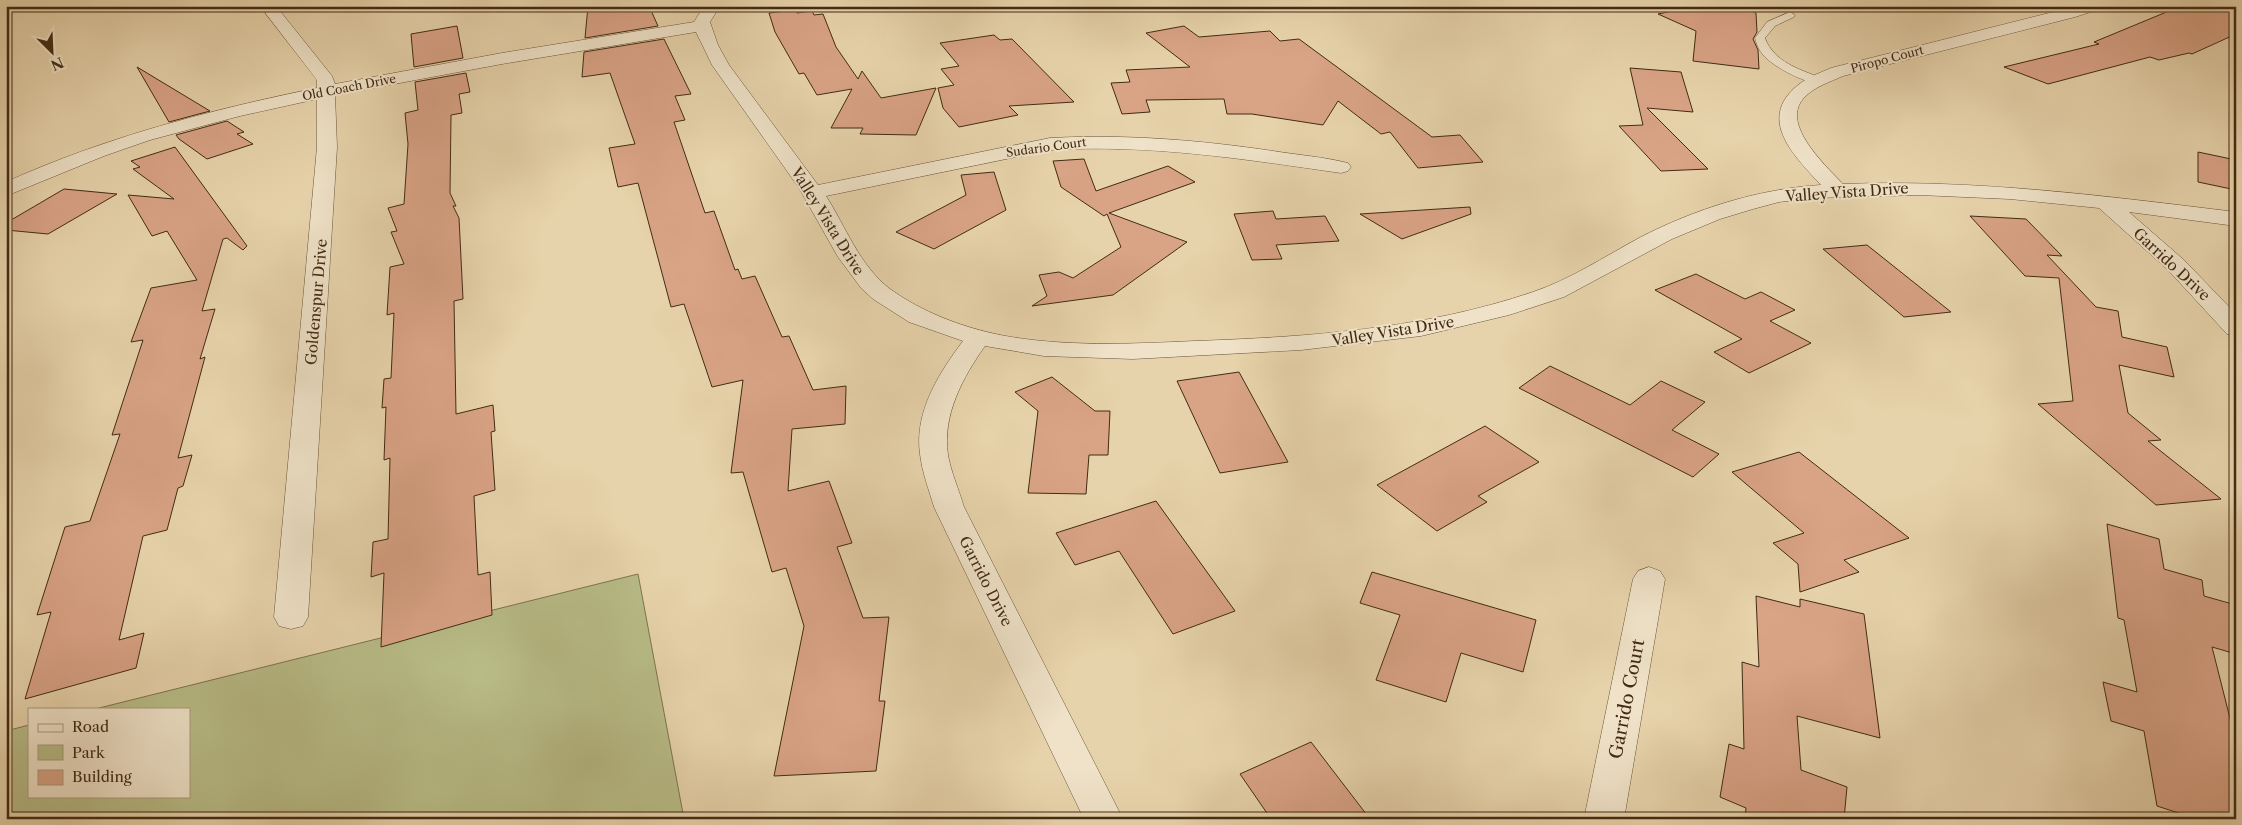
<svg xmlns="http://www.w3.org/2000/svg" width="2242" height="825" font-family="'Libre Caslon Text',serif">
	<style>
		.green { fill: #b8bc87; stroke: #7d744e }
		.building { fill: #d9a386; stroke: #422b14 }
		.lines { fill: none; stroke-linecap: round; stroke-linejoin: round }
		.service-casing { stroke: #6b553a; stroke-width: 1 }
		.minor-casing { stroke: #6b553a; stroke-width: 1 }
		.service { fill: #efe2c8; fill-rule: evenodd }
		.minor { fill: #efe2c8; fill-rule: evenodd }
		.labels { text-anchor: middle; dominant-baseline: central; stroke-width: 4; stroke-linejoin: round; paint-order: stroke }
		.far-street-label { font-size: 12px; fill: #422b14; stroke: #efe2c8 }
		.street-label { font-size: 15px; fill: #422b14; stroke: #efe2c8 }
		.near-street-label { font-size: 18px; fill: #422b14; stroke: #efe2c8 }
	</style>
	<rect width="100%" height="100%" fill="#e7d3ab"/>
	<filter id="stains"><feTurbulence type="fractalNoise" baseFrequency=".004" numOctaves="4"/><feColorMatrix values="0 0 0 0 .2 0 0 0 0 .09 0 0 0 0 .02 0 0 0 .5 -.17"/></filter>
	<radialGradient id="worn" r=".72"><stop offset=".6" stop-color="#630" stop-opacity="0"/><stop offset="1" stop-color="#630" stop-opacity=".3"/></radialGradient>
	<path class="green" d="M 638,574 L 684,819 L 6,819 L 6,731 L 29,725 L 29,796 L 189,796 L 189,709 L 95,709 Z"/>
	<path class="building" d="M 588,6 L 649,6 L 658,26 L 585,38 Z
		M 1697,6 L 1741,6 L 1756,13 L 1757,32 L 1753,39 L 1758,50 L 1759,69 L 1693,61 L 1696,31 L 1658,14 Z
		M 2181,6 L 2236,6 L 2236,34 L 2192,54 L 2189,53 L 2159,60 L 2150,57 L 2048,84 L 2004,67 L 2099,44 L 2094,42 Z
		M 795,10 L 797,13 L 812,11 L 814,15 L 823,14 L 836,47 L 858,79 L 862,71 L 881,98 L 936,88 L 916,135 L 860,134 L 863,128 L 831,128 L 852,89 L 817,95 L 804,73 L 799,74 L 775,32 L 769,13 Z
		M 457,26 L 463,58 L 414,67 L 411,34 Z
		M 1184,26 L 1199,37 L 1270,31 L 1280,41 L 1299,39 L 1432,137 L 1460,135 L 1483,162 L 1418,168 L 1390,132 L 1381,134 L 1338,101 L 1323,125 L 1252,114 L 1227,114 L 1224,99 L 1146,100 L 1150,112 L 1122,114 L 1111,83 L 1130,82 L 1126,70 L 1190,67 L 1146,33 Z
		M 994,35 L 1000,40 L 1012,39 L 1074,102 L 1009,106 L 1018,115 L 959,127 L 943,108 L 938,88 L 954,85 L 941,69 L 959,66 L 940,43 Z
		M 664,39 L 691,94 L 675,96 L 685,120 L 674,122 L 705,213 L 714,211 L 735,270 L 738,269 L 742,279 L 755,276 L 782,337 L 789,336 L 813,390 L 846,386 L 845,424 L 792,429 L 788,491 L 829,481 L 852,543 L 837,547 L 863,618 L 889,617 L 879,701 L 885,701 L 876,771 L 774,776 L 804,626 L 786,568 L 772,572 L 743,472 L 731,473 L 743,380 L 712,387 L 684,304 L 671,307 L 638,183 L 618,187 L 609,148 L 635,144 L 610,73 L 582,77 L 584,52 Z
		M 137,67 L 210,111 L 169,122 Z
		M 1630,68 L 1681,72 L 1693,112 L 1647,108 L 1708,169 L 1661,171 L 1619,126 L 1643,125 Z
		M 466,73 L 470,92 L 459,94 L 462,113 L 451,115 L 450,193 L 456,206 L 453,206 L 459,218 L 463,299 L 454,301 L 456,414 L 493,405 L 495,431 L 491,432 L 495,490 L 474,496 L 478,575 L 490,572 L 492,615 L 381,647 L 384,573 L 371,577 L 373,542 L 388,539 L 390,458 L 384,460 L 386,407 L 382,408 L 384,379 L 391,378 L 394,313 L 387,315 L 390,267 L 404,264 L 391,232 L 397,231 L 388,208 L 404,204 L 408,144 L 405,113 L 418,110 L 415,82 Z
		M 227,121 L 244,132 L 237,134 L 253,144 L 207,159 L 179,139 L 176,135 Z
		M 175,147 L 247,246 L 243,250 L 227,238 L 223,239 L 202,311 L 215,309 L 200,359 L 205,357 L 178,458 L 192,455 L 183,486 L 178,488 L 167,530 L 143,536 L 119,640 L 144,633 L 136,668 L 25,699 L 51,612 L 37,615 L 65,527 L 90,521 L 120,434 L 112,435 L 143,340 L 131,342 L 151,288 L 197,280 L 167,231 L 152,236 L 128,195 L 174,199 L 133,169 L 140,167 L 131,161 Z
		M 2198,152 L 2236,160 L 2236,190 L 2198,182 Z
		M 1084,159 L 1096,191 L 1168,166 L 1195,182 L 1109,213 L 1187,242 L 1113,295 L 1032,306 L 1047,296 L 1039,275 L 1059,272 L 1073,278 L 1121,247 L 1107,214 L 1104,216 L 1061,187 L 1053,161 Z
		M 994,172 L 1006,210 L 934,249 L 896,232 L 966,195 L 961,175 Z
		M 64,189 L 117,194 L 48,234 L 6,230 L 6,223 Z
		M 1470,207 L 1471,214 L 1402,239 L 1360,214 Z
		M 1273,211 L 1276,219 L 1325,216 L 1339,241 L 1276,245 L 1282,259 L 1252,260 L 1234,214 Z
		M 1970,216 L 2026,219 L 2062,256 L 2047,255 L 2096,307 L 2118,311 L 2122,337 L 2167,347 L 2174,377 L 2119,365 L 2128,413 L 2161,440 L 2148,441 L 2221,499 L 2156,505 L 2038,404 L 2073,401 L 2059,278 L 2025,276 Z
		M 1867,245 L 1951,312 L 1904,317 L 1823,249 Z
		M 1696,274 L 1745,299 L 1761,292 L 1795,310 L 1770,321 L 1811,343 L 1749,373 L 1714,352 L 1742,339 L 1655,290 Z
		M 1550,366 L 1630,405 L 1661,381 L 1705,402 L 1672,430 L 1719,454 L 1693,477 L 1519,388 Z
		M 1239,372 L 1288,462 L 1220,473 L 1177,381 Z
		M 1052,377 L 1095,411 L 1110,411 L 1108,455 L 1089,455 L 1086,494 L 1028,493 L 1038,411 L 1015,392 Z
		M 1485,426 L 1539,462 L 1478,496 L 1487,502 L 1437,531 L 1377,485 Z
		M 1799,452 L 1909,538 L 1844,560 L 1859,572 L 1800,592 L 1798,564 L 1773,543 L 1804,533 L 1732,472 Z
		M 1156,501 L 1235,611 L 1173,634 L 1119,551 L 1075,565 L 1056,533 Z
		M 2107,524 L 2159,539 L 2164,569 L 2202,580 L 2204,596 L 2236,605 L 2236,654 L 2212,647 L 2236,742 L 2236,819 L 2197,819 L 2157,806 L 2144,731 L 2111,721 L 2103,682 L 2137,692 L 2124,620 L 2118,618 Z
		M 1372,572 L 1536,620 L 1523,672 L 1461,653 L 1446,702 L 1376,680 L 1400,615 L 1360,603 Z
		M 1756,596 L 1800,607 L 1800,599 L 1864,614 L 1880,738 L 1797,716 L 1801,770 L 1847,787 L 1844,819 L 1745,819 L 1746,808 L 1720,797 L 1729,744 L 1744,749 L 1742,662 L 1759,667 Z
		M 1311,742 L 1370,819 L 1271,819 L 1240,774 Z"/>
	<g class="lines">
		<g class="service-casing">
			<path id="service" d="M 1790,12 L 1795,15 L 1794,17 L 1775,26 L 1765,38 C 1774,62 1799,69 1821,78 L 1823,80 L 1821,82 C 1808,86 1773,66 1764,56 C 1759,50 1757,45 1755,38 L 1767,22 Z"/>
		</g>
		<g class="minor-casing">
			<path id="minor" d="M 260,6 L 276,6 L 332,76 L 335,84 L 502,53 L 694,22 L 704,6 L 720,6 L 710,22 L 718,45 L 729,65 L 818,185 L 1050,138 C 1125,134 1199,140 1273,151 C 1298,155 1324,157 1348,163 L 1351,167 L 1348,171 L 1341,173 C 1244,159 1148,144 1050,150 L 826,196 C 846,227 859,265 890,289 C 922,312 961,327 1000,335 C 1063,347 1130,344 1195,341 C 1309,337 1424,329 1533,292 C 1571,279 1604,257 1639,238 C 1695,209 1758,189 1821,185 C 1791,153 1755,116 1802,82 C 1811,76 1822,72 1831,68 L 2077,6 L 2102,6 L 2100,9 L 2075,17 L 1843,76 C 1830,82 1813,87 1803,99 C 1781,125 1826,166 1843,184 C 1975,179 2105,196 2236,212 L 2236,226 L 2129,212 L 2184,260 L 2236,314 L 2236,336 L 2227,334 L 2168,270 L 2099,208 L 2010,199 L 1919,195 L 1815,198 L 1779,202 L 1753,209 L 1720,219 L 1672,239 L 1564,297 L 1509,315 L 1421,336 L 1301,350 L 1133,359 L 1044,356 L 985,346 C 963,377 942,415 948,455 C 951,472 959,490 964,507 L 1123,819 L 1084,819 L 934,507 C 929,490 922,472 920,454 C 914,412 939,373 963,341 L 909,322 L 873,299 L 861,288 L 838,257 L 799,188 L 712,65 L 696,32 L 502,64 L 335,95 L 337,147 L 308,617 L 303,626 L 291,629 L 279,626 L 274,617 L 317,147 L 317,99 L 240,116 L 150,140 L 104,156 L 6,196 L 6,182 C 106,137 210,110 317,88 L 317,80 Z
				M 1649,567 L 1660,571 L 1665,579 L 1624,819 L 1584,819 L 1633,579 L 1638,571 Z"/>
		</g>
		<use href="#service" class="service"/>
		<use href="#minor" class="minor"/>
	</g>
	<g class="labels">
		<g class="far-street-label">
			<text transform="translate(1887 59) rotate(-15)">Piropo Court</text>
			<text transform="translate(349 87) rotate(-11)">Old Coach Drive</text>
			<text transform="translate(1046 147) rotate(-8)">Sudario Court</text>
		</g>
		<g class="street-label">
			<text transform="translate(1847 192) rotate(-4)">Valley Vista Drive</text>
			<text transform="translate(828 221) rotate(58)">Valley Vista Drive</text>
			<text transform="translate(2172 264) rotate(43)">Garrido Drive</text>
			<text transform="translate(316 302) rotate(-85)">Goldenspur Drive</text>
			<text transform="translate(1393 331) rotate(-9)">Valley Vista Drive</text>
			<text transform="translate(986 581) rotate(63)">Garrido Drive</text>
		</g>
		<g class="near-street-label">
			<text transform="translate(1627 699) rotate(-79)">Garrido Court</text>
		</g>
	</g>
	<rect width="2242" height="825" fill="none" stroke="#e7d3ab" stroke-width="25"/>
	<rect x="8" y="8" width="2227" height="810" fill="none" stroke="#422b14" stroke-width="2.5"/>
	<rect x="12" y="12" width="2217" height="800" fill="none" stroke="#422b14"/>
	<rect x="28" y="708" width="162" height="90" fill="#efe2c8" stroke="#aa9980"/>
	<rect x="38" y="724" width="25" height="8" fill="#efe2c8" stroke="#aa9980"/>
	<text x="72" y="732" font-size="15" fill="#422b14">Road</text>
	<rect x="38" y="745" width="25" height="15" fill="#b8bc87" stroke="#aa9980"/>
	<text x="72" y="758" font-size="15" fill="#422b14">Park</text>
	<rect x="38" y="770" width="25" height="15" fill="#d9a386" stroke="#aa9980"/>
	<text x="72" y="782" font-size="15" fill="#422b14">Building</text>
	<g transform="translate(52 52) rotate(156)" stroke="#efe2c8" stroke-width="4" paint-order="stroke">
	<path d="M0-4L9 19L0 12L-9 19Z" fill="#422b14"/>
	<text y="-8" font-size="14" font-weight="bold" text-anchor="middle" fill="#422b14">N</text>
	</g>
	<rect width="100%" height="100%" filter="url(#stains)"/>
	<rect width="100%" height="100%" fill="url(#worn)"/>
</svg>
